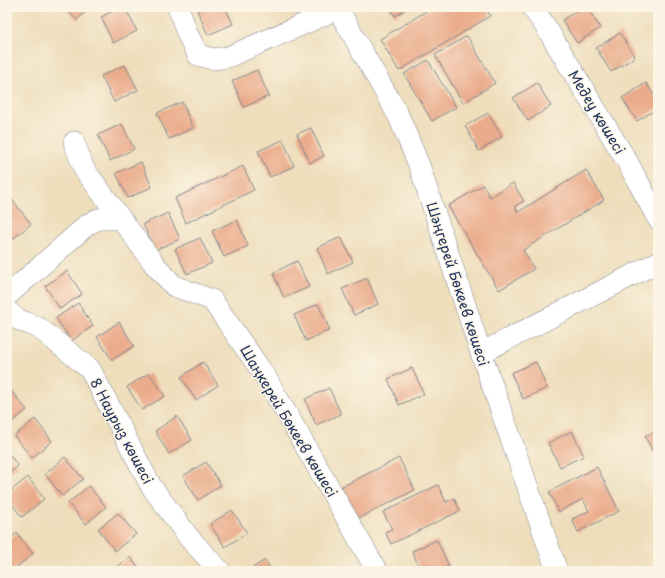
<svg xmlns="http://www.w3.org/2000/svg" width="665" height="578" font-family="'Playpen Sans',sans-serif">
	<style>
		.building { fill: #eaab8b }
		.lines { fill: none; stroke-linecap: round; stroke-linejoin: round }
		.minor-casing { stroke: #84868d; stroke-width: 22 }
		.minor { stroke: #fff; stroke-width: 21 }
		.labels { text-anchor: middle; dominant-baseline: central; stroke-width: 3; stroke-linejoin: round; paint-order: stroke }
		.street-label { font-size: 14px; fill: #1b2f5e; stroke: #fcf5e5 }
	</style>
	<rect width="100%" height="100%" fill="#fcf5e5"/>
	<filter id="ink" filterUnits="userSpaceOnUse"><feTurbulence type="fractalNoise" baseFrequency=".025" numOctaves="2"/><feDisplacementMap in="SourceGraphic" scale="8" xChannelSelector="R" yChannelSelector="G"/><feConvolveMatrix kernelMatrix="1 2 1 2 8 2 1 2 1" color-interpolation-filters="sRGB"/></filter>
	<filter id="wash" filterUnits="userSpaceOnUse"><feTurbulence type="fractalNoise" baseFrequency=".012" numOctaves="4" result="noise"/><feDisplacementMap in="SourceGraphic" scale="16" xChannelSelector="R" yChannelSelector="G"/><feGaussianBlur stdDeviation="0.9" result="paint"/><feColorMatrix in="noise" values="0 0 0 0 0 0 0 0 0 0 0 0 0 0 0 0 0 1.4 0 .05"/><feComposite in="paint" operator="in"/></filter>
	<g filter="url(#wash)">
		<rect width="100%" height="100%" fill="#eedebc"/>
		<g id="blocks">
			<path class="building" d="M 63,7 L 90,7 L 77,20 Z
				M 121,7 L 125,7 L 137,31 L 113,43 L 101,17 Z
				M 203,7 L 225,7 L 233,24 L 208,35 L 197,10 Z
				M 389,7 L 409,7 L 395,16 Z
				M 433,7 L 485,7 L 490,16 L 399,71 L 380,39 Z
				M 582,7 L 587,7 L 600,28 L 577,43 L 562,20 Z
				M 620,33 L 635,57 L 611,72 L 596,48 Z
				M 467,36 L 495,83 L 463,103 L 435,55 Z
				M 428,60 L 456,107 L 432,121 L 404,74 Z
				M 125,65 L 138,90 L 114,102 L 101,76 Z
				M 257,70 L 269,96 L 244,107 L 232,81 Z
				M 537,83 L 551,106 L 528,121 L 513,98 Z
				M 646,83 L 658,101 L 658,108 L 637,121 L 622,98 Z
				M 182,102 L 193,128 L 169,139 L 157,113 Z
				M 488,113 L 502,137 L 479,151 L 465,126 Z
				M 122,124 L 134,149 L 110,161 L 98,135 Z
				M 311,128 L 324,156 L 310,163 L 297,134 Z
				M 283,140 L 294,166 L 270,177 L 258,151 Z
				M 141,162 L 152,187 L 128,198 L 116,173 Z
				M 243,166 L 254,190 L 186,223 L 175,198 Z
				M 586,170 L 604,200 L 523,250 L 534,269 L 499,290 L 448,206 L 483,185 L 490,197 L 513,183 L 524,201 L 515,206 L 518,212 Z
				M 7,193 L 31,224 L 7,244 Z
				M 168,213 L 180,239 L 155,250 L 143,224 Z
				M 237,220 L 248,246 L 224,257 L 212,231 Z
				M 341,237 L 353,262 L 328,274 L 317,248 Z
				M 200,238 L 212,263 L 187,274 L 175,249 Z
				M 297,261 L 309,287 L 284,298 L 273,273 Z
				M 67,271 L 82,294 L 60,309 L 45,286 Z
				M 367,278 L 378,304 L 354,315 L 342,289 Z
				M 78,303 L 93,326 L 71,341 L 56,318 Z
				M 318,304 L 330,330 L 306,341 L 294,315 Z
				M 119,322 L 134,346 L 112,360 L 97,337 Z
				M 203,362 L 218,385 L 196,400 L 181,377 Z
				M 536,362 L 547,388 L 523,399 L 511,373 Z
				M 412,368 L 424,394 L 399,405 L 388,379 Z
				M 149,373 L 165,396 L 142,410 L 127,387 Z
				M 9,388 L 27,410 L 7,426 L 7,390 Z
				M 329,388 L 341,414 L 316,425 L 305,399 Z
				M 177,416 L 192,440 L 169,454 L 155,431 Z
				M 35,419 L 52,441 L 32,458 L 14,436 Z
				M 658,430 L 658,462 L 645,436 Z
				M 572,431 L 584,456 L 560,467 L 548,443 Z
				M 7,452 L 18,466 L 7,475 Z
				M 65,457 L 83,479 L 62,496 L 45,474 Z
				M 399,458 L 415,490 L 355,520 L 339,488 Z
				M 206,462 L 221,485 L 198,500 L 183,476 Z
				M 597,467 L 619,511 L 578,532 L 572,519 L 589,511 L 583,499 L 559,512 L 549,492 Z
				M 28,477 L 44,499 L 22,517 L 7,498 L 7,494 Z
				M 438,485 L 446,502 L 454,498 L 460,511 L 391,544 L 385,532 L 392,529 L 383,512 Z
				M 89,486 L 106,507 L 86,524 L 68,503 Z
				M 232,510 L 247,533 L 225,547 L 210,524 Z
				M 118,513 L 136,534 L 115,551 L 98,529 Z
				M 17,533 L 33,554 L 12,571 L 10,571 L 7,567 L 7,541 Z
				M 437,540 L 449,566 L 437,571 L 421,571 L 412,551 Z
				M 130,557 L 141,571 L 112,571 Z
				M 265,560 L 272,571 L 248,571 Z"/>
		</g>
	</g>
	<g filter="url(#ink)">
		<use href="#blocks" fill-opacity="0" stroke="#84868d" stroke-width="1"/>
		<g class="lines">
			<g class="minor-casing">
				<path id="minor" d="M 178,7 L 187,33 L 198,55 L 213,59 L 228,57 L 338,9
					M 337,7 L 398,115 L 419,165 L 481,353 L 557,571
					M 532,7 L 546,27 L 628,163 L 658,219
					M 74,142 L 84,169 L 121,219
					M 7,296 L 87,225 L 98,219 L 121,219 L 155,265 L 174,286 L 212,300 L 265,376 L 377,571
					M 7,311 L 17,319 L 39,328 L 90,369 L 151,486 L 190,539 L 220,571
					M 481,353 L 658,262"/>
			</g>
			<use href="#minor" class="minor"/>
		</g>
	</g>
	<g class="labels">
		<g class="street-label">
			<text transform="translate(597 112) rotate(59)">Медеу көшесі</text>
			<text transform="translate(458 284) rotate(72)">Шәңгерей Бөкеев көшесі</text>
			<text transform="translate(289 421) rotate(59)">Шаңкерей Бөкеев көшесі</text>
			<text transform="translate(122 431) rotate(62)">8 Наурыз көшесі</text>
		</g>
	</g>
	<rect width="665" height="578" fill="none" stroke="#fcf5e5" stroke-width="24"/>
</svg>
